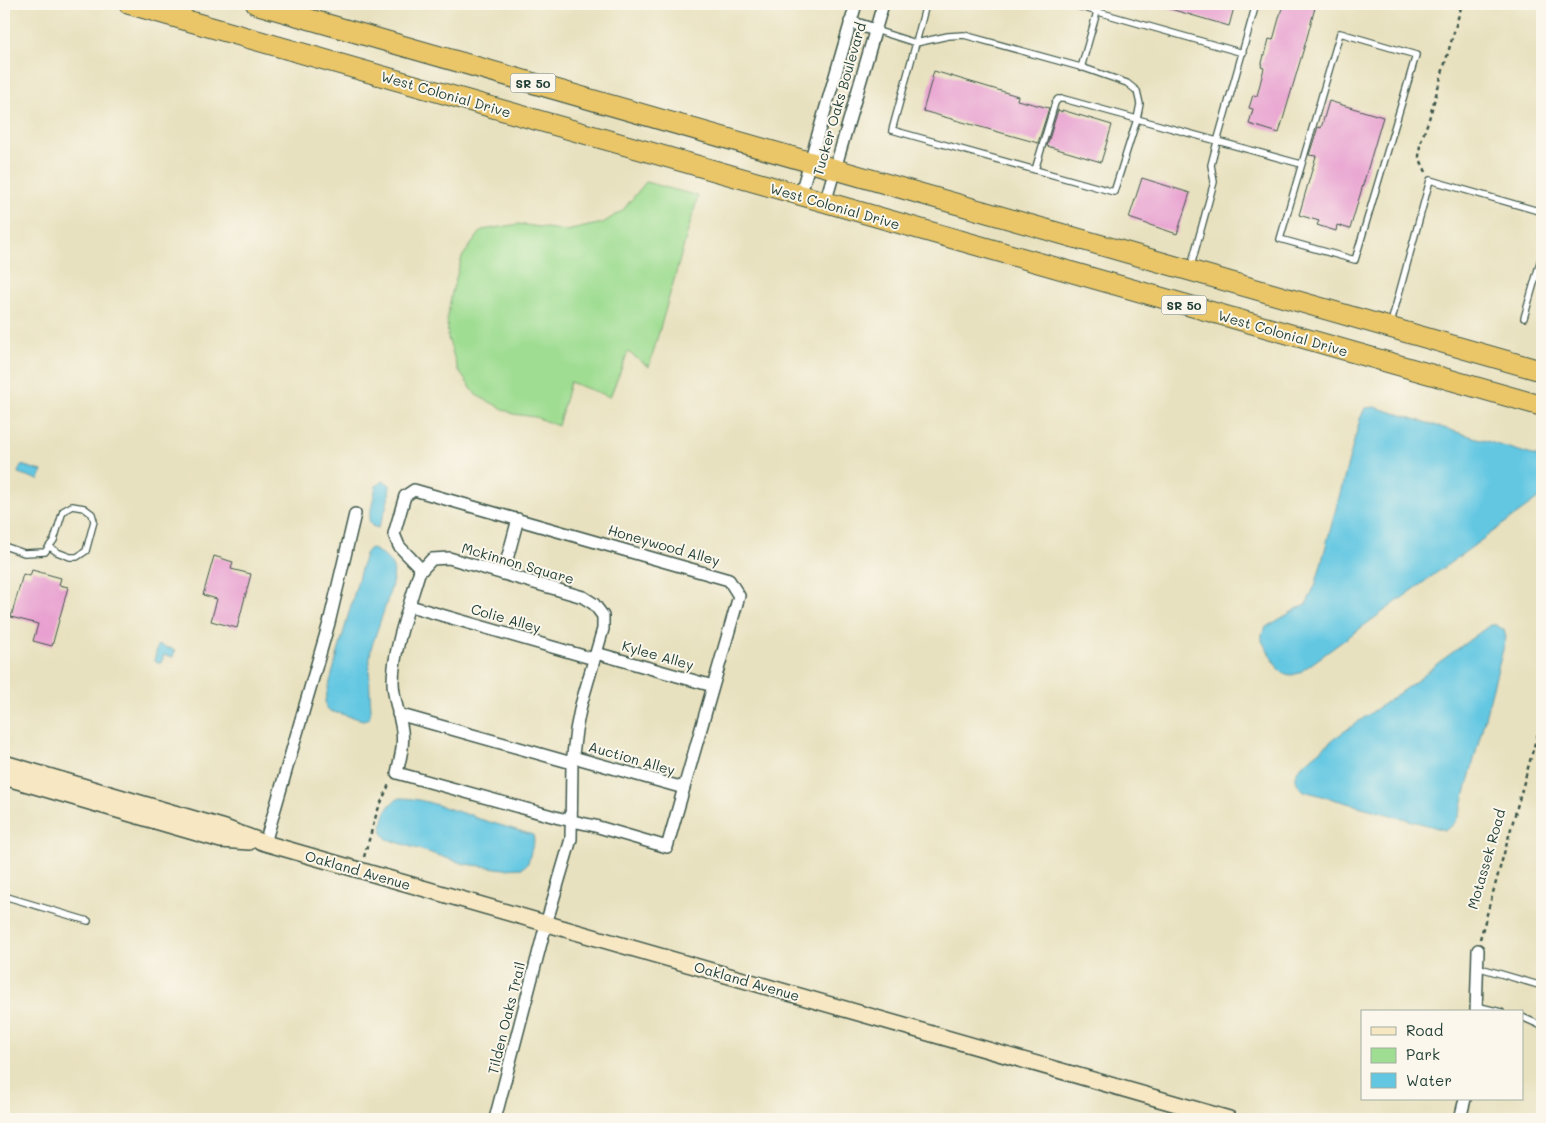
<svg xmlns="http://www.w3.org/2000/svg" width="1546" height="1123" font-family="Mali,sans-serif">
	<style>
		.green { fill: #9fdd92; stroke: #5f8d63 }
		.water { fill: #64c7e2; stroke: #42828b }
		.building { fill: #e8a0d0 }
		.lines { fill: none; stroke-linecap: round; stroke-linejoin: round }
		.lane-casing { stroke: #3d5649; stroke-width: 8 }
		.street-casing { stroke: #3d5649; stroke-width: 14 }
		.secondary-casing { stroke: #3d5649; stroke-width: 18 }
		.highway-casing { stroke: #3d5649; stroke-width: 22 }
		.path { stroke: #3d5649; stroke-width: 2.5; stroke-dasharray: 4 4; stroke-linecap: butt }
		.lane { stroke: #fff; stroke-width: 5.5 }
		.street { stroke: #fff; stroke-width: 11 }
		.secondary { stroke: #f7e8c3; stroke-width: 15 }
		.highway { stroke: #eac669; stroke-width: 20 }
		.labels { text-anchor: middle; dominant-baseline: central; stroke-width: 4; stroke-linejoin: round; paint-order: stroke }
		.shield { fill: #fbf7ec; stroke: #61756b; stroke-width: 1 }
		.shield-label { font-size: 12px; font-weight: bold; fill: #1f3d34 }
		.street-label { font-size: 14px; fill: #1f3d34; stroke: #fbf7ec }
	</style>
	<rect width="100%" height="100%" fill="#fbf7ec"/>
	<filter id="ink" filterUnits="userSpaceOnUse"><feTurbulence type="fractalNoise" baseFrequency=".02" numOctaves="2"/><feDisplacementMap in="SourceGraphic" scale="10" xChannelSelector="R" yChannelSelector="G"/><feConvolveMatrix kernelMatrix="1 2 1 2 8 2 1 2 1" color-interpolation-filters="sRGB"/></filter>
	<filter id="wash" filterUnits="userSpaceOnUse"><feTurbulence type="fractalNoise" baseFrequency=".0096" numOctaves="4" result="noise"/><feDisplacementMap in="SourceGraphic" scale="20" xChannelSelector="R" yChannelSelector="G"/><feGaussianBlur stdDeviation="1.12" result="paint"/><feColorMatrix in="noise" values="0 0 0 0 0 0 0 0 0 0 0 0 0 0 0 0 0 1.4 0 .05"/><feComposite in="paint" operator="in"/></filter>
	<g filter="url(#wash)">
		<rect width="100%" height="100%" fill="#e8e1bf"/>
		<path class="green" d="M 646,182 L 698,196 L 649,367 L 628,352 L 610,397 L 570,382 L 558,426 L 535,417 L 513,414 L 476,395 L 458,370 L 448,338 L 447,318 L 452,292 L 462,257 L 482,230 L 519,224 L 566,231 L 603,223 L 623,210 Z"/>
		<path class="water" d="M 1375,407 L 1542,458 L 1542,496 L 1299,673 L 1292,675 L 1285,674 L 1279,670 L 1262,641 L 1262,634 L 1266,627 L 1307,603 L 1316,583 L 1360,419 L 1365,408 Z
			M 21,465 L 42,471 L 39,480 L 18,473 Z
			M 384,481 L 390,485 C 389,500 385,514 378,528 L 372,526 L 369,520 L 376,486 Z
			M 370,548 C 378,551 390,559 393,568 C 398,579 374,635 371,650 C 368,664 370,694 371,709 L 370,716 L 368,719 L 363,720 L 330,711 L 326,708 L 325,700 L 365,554 Z
			M 1490,625 L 1496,625 L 1504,630 L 1506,638 L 1461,809 C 1457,820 1455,825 1445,830 L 1304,791 C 1295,783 1293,777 1300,767 L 1335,738 L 1422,677 L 1434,666 Z
			M 158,645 L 175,650 L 173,657 L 164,655 L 161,663 L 154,661 Z
			M 401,798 C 422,798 448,809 469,815 L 473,814 L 473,817 L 533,835 L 534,840 L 528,863 L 522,868 L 504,869 L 465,864 L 387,839 L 382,833 C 382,819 386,802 401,798 Z"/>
		<g id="blocks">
			<path class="building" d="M 1161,4 L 1235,4 L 1229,26 L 1160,6 Z
				M 1283,4 L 1316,4 L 1306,41 L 1279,133 L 1249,124 L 1253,109 L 1249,108 L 1253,95 L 1257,96 L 1264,68 L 1261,67 L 1264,55 L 1265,55 L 1269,39 L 1273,40 Z
				M 934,71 L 1018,96 L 1017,100 L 1049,108 L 1038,143 L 923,111 Z
				M 1329,101 L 1383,117 L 1350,229 L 1337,225 L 1336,231 L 1317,225 L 1319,221 L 1299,215 L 1316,156 L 1309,155 L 1318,127 L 1321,128 Z
				M 1058,110 L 1062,112 L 1062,110 L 1112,125 L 1101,162 L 1047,146 Z
				M 1142,178 L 1190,193 L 1177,234 L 1129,218 Z
				M 214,556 L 233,562 L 231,569 L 251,574 L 237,628 L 211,621 L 217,599 L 203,595 Z
				M 32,570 L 61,578 L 59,585 L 68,587 L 52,646 L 33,641 L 38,624 L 11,617 L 23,574 L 30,576 Z"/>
		</g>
	</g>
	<g filter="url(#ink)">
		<use href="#blocks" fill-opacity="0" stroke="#3d5649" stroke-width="1"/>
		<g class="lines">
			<g class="lane-casing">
				<path id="lane" d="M 926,4 L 916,43 L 948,36 L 964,35 L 1084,68 L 1127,83 L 1137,91 L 1140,104 L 1137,119 L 1064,99 L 1058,99 L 1055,103 L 1035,170
					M 1070,4 L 1243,53
					M 875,30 L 916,43 L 892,130 L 1114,192 L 1137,119 L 1301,164
					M 1340,33 L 1416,55 L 1355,260 L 1280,239 Z
					M 1081,68 L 1097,12
					M 1191,266 L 1214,182 L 1211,165 L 1217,142 L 1256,4
					M 1524,318 L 1542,255
					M 1391,323 L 1430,180 L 1542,212
					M 4,546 L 24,553 L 45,552 L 54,540 L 63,511 L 72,506 L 84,508 L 92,514 L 94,521 L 86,551 L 77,557 L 70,557 L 57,552 L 50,547
					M 4,896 L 88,921
					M 1477,967 L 1542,986
					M 1476,1006 L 1501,1012
					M 1522,1017 L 1542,1026"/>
			</g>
			<g class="street-casing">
				<path id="street" d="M 182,19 L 186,4
					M 850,22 L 875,30
					M 800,196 L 856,4
					M 825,203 L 883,4
					M 422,570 L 399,546 L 394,534 L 405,496 L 414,490 L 729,580 L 739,596 L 667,847 L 595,826 L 559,818 L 397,773 C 400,759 404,746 402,731 C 400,715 393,698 393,682 C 393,649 410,604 419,573 L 432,559 L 449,558 L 583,597 L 594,604 L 603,616 L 603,629 L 581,705 L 576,730 L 572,763 L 571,839 L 546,924 L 495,1119
					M 503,574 L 518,519
					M 410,606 L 594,659
					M 596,653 L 713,686
					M 398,714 L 572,763
					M 573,757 L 684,788
					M 265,843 L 329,623 L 355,514
					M 1476,1012 L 1478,950
					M 1460,1119 L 1465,1099"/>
			</g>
			<g class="secondary-casing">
				<path id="secondary" d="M 4,763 L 225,828 L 265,843 L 1229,1119
					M 4,777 L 221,840 L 249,842"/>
			</g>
			<g class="highway-casing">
				<path id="highway" d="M 129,4 L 1542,406
					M 256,4 L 1542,371"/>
			</g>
			<path class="path" d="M 1426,172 L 1419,157 L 1420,144 L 1429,119 L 1462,4
				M 364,857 L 377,812 L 390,782
				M 1480,939 L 1542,718"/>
			<use href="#lane" class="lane"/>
			<use href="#street" class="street"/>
			<use href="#secondary" class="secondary"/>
			<use href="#highway" class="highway"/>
		</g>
	</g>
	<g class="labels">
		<g class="shield">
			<rect x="510.5" y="73.5" width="45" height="19" rx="4"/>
			<rect x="1161.5" y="295.5" width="45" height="19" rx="4"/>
		</g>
		<g class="shield-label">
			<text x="533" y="83">SR 50</text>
			<text x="1184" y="305">SR 50</text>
		</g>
		<g class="street-label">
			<text transform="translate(446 94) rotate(16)">West Colonial Drive</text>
			<text transform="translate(839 99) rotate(-74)">Tucker Oaks Boulevard</text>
			<text transform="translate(835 206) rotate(16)">West Colonial Drive</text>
			<text transform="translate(1283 333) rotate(16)">West Colonial Drive</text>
			<text transform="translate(664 545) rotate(16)">Honeywood Alley</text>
			<text transform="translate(518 563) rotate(16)">Mckinnon Square</text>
			<text transform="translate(506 618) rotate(16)">Colie Alley</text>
			<text transform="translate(658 655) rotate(16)">Kylee Alley</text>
			<text transform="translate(632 758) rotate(16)">Auction Alley</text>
			<text transform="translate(1486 859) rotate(-74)">Motassek Road</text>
			<text transform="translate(358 870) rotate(16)">Oakland Avenue</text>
			<text transform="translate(747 981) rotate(16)">Oakland Avenue</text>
			<text transform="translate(506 1018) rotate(-76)">Tilden Oaks Trail</text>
		</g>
	</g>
	<rect width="1546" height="1123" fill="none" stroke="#fbf7ec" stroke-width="20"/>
	<rect x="1361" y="1010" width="162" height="90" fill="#fbf7ec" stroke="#a3ada2"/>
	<rect x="1371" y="1027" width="25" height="8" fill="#f7e8c3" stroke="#a3ada2"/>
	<text x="1406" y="1036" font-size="15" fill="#1f3d34">Road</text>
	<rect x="1371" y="1048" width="25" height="15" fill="#9fdd92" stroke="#a3ada2"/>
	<text x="1406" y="1060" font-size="15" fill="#1f3d34">Park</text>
	<rect x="1371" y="1073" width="25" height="15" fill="#64c7e2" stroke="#a3ada2"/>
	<text x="1406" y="1086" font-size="15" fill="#1f3d34">Water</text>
</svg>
